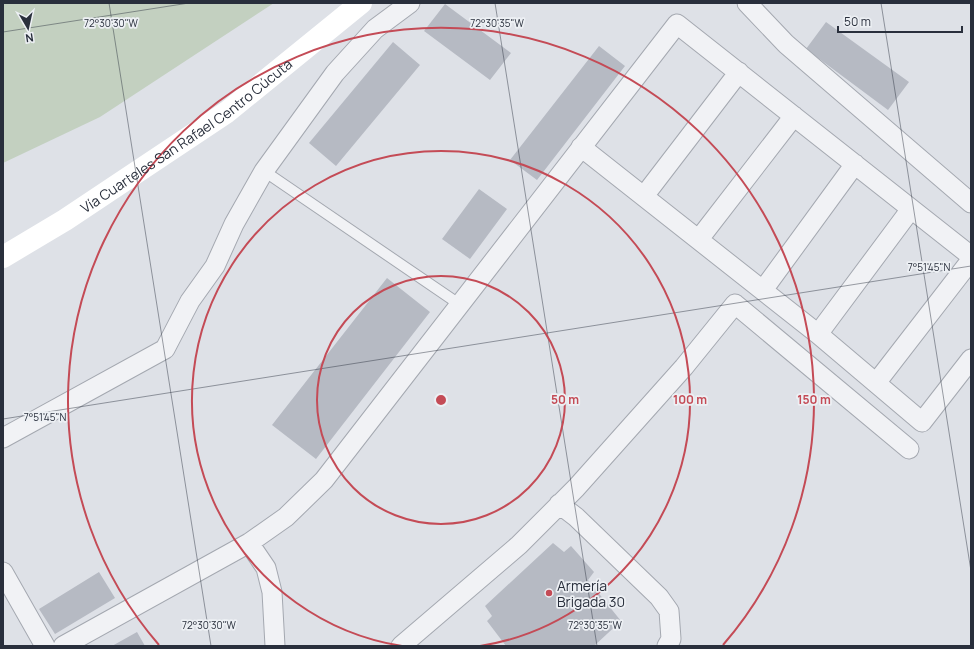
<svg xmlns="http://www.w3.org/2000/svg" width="974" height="649" font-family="Manrope,sans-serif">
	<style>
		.green { fill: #c3d0c0 }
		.building { fill: #b6bac3 }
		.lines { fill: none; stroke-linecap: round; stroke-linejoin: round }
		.lane-casing { stroke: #a4a8b0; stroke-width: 12 }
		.street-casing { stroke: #a4a8b0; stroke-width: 21 }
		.lane { stroke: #f1f2f5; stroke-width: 10 }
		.street { stroke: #f1f2f5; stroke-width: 19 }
		.secondary { stroke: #fff; stroke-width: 22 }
		.ticks { fill: none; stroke: #292f3c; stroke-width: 1; stroke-opacity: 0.45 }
		.ring { fill: none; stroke: #c44b56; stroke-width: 2 }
		.poi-dot { fill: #c44b56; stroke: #edf0f4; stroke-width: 1.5 }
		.labels { text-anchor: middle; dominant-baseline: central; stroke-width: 3.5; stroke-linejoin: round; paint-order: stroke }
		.street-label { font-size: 14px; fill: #292f3c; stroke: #edf0f4 }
		.poi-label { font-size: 14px; fill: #292f3c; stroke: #edf0f4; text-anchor: start }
		.ticks-label { font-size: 10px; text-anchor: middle; fill: #292f3c; stroke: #edf0f4; stroke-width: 3.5; stroke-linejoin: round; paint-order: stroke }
		.centre { fill: #c44b56; stroke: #edf0f4; stroke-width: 2 }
		.ring-label { font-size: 12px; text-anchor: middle; font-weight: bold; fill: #c44b56; stroke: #edf0f4; stroke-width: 3.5; stroke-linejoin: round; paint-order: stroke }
	</style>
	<rect width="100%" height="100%" fill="#dee1e7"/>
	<path class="green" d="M 3,3 L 274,3 L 100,117 L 3,163 Z"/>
	<path class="building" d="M 445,4 L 511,53 L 490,80 L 424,31 Z
		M 826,22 L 909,82 L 888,110 L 806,49 Z
		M 393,42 L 420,65 L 336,166 L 309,143 Z
		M 599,46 L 625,66 L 537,180 L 510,160 Z
		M 479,189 L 507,209 L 470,259 L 442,239 Z
		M 387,278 L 430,312 L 316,459 L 272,425 Z
		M 553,543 L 564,552 L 571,546 L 594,572 L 588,580 L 621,621 L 594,646 L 506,646 L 487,621 L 492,616 L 485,606 Z
		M 99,572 L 115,598 L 55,634 L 39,609 Z
		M 137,632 L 145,646 L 112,646 Z"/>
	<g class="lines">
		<g class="lane-casing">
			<path id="lane" d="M 264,171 L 459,304"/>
		</g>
		<g class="street-casing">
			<path id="street" d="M 747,3 L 786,44 L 971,203
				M 581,147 L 818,334 L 922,422 L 971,359
				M 644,196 L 739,72
				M 699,239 L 794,116
				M 763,290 L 855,164
				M 818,334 L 911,209
				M 876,383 L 971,260
				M 3,438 L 165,349 L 190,301 L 215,266 L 234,224 L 264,171 L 335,73 L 375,29 L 410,3
				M 559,504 L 576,517 L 659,597 L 669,611 L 671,639 L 667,646
				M 249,543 L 266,568 L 272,592 L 275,646
				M 3,572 L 45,646
				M 63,646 L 249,543 L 286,517 L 324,480 L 677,24 L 971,256
				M 401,646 L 519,545 L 576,488 L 684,367 L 735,304 L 909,449"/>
		</g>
		<use href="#lane" class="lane"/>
		<use href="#street" class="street"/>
		<path class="secondary" id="s1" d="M 3,257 L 65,220 L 227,112 L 361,3"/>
	</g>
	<path class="ticks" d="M 109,3 L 211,646M 495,3 L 597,646M 881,3 L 971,571M 3,32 L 189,3M 3,419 L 971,266"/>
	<g class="ring">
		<circle cx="441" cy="400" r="124"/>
		<path d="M402 646A249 249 0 1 1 480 646"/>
		<path d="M159 645A373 373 0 1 1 723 645"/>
	</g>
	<circle class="poi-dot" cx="549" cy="593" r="4"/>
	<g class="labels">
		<g class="street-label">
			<text stroke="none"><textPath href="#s1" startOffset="220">Vía Cuarteles San Rafael Centro Cúcuta</textPath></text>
		</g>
		<g class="poi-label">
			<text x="557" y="585">Armería<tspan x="557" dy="16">Brigada 30</tspan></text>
		</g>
	</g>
	<g class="ticks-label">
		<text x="111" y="27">72°30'30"W</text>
		<text x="497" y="27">72°30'35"W</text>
		<text x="929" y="271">7°51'45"N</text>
		<text x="45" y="421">7°51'45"N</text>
		<text x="209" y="629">72°30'30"W</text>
		<text x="595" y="629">72°30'35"W</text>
	</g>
	<circle cx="441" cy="400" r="6" class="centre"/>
	<g class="ring-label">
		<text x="565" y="404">50 m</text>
		<text x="690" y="404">100 m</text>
		<text x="814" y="404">150 m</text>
	</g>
	<rect width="974" height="649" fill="none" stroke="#292f3c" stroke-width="8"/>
	<g transform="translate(28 28) rotate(171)" stroke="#edf0f4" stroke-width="3" paint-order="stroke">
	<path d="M0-3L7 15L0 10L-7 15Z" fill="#292f3c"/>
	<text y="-6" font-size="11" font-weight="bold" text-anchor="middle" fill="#292f3c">N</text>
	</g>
	<path d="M838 26v6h124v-6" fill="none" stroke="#292f3c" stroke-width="2"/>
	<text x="844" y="26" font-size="12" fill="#292f3c" stroke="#edf0f4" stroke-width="3" paint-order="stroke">50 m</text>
</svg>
